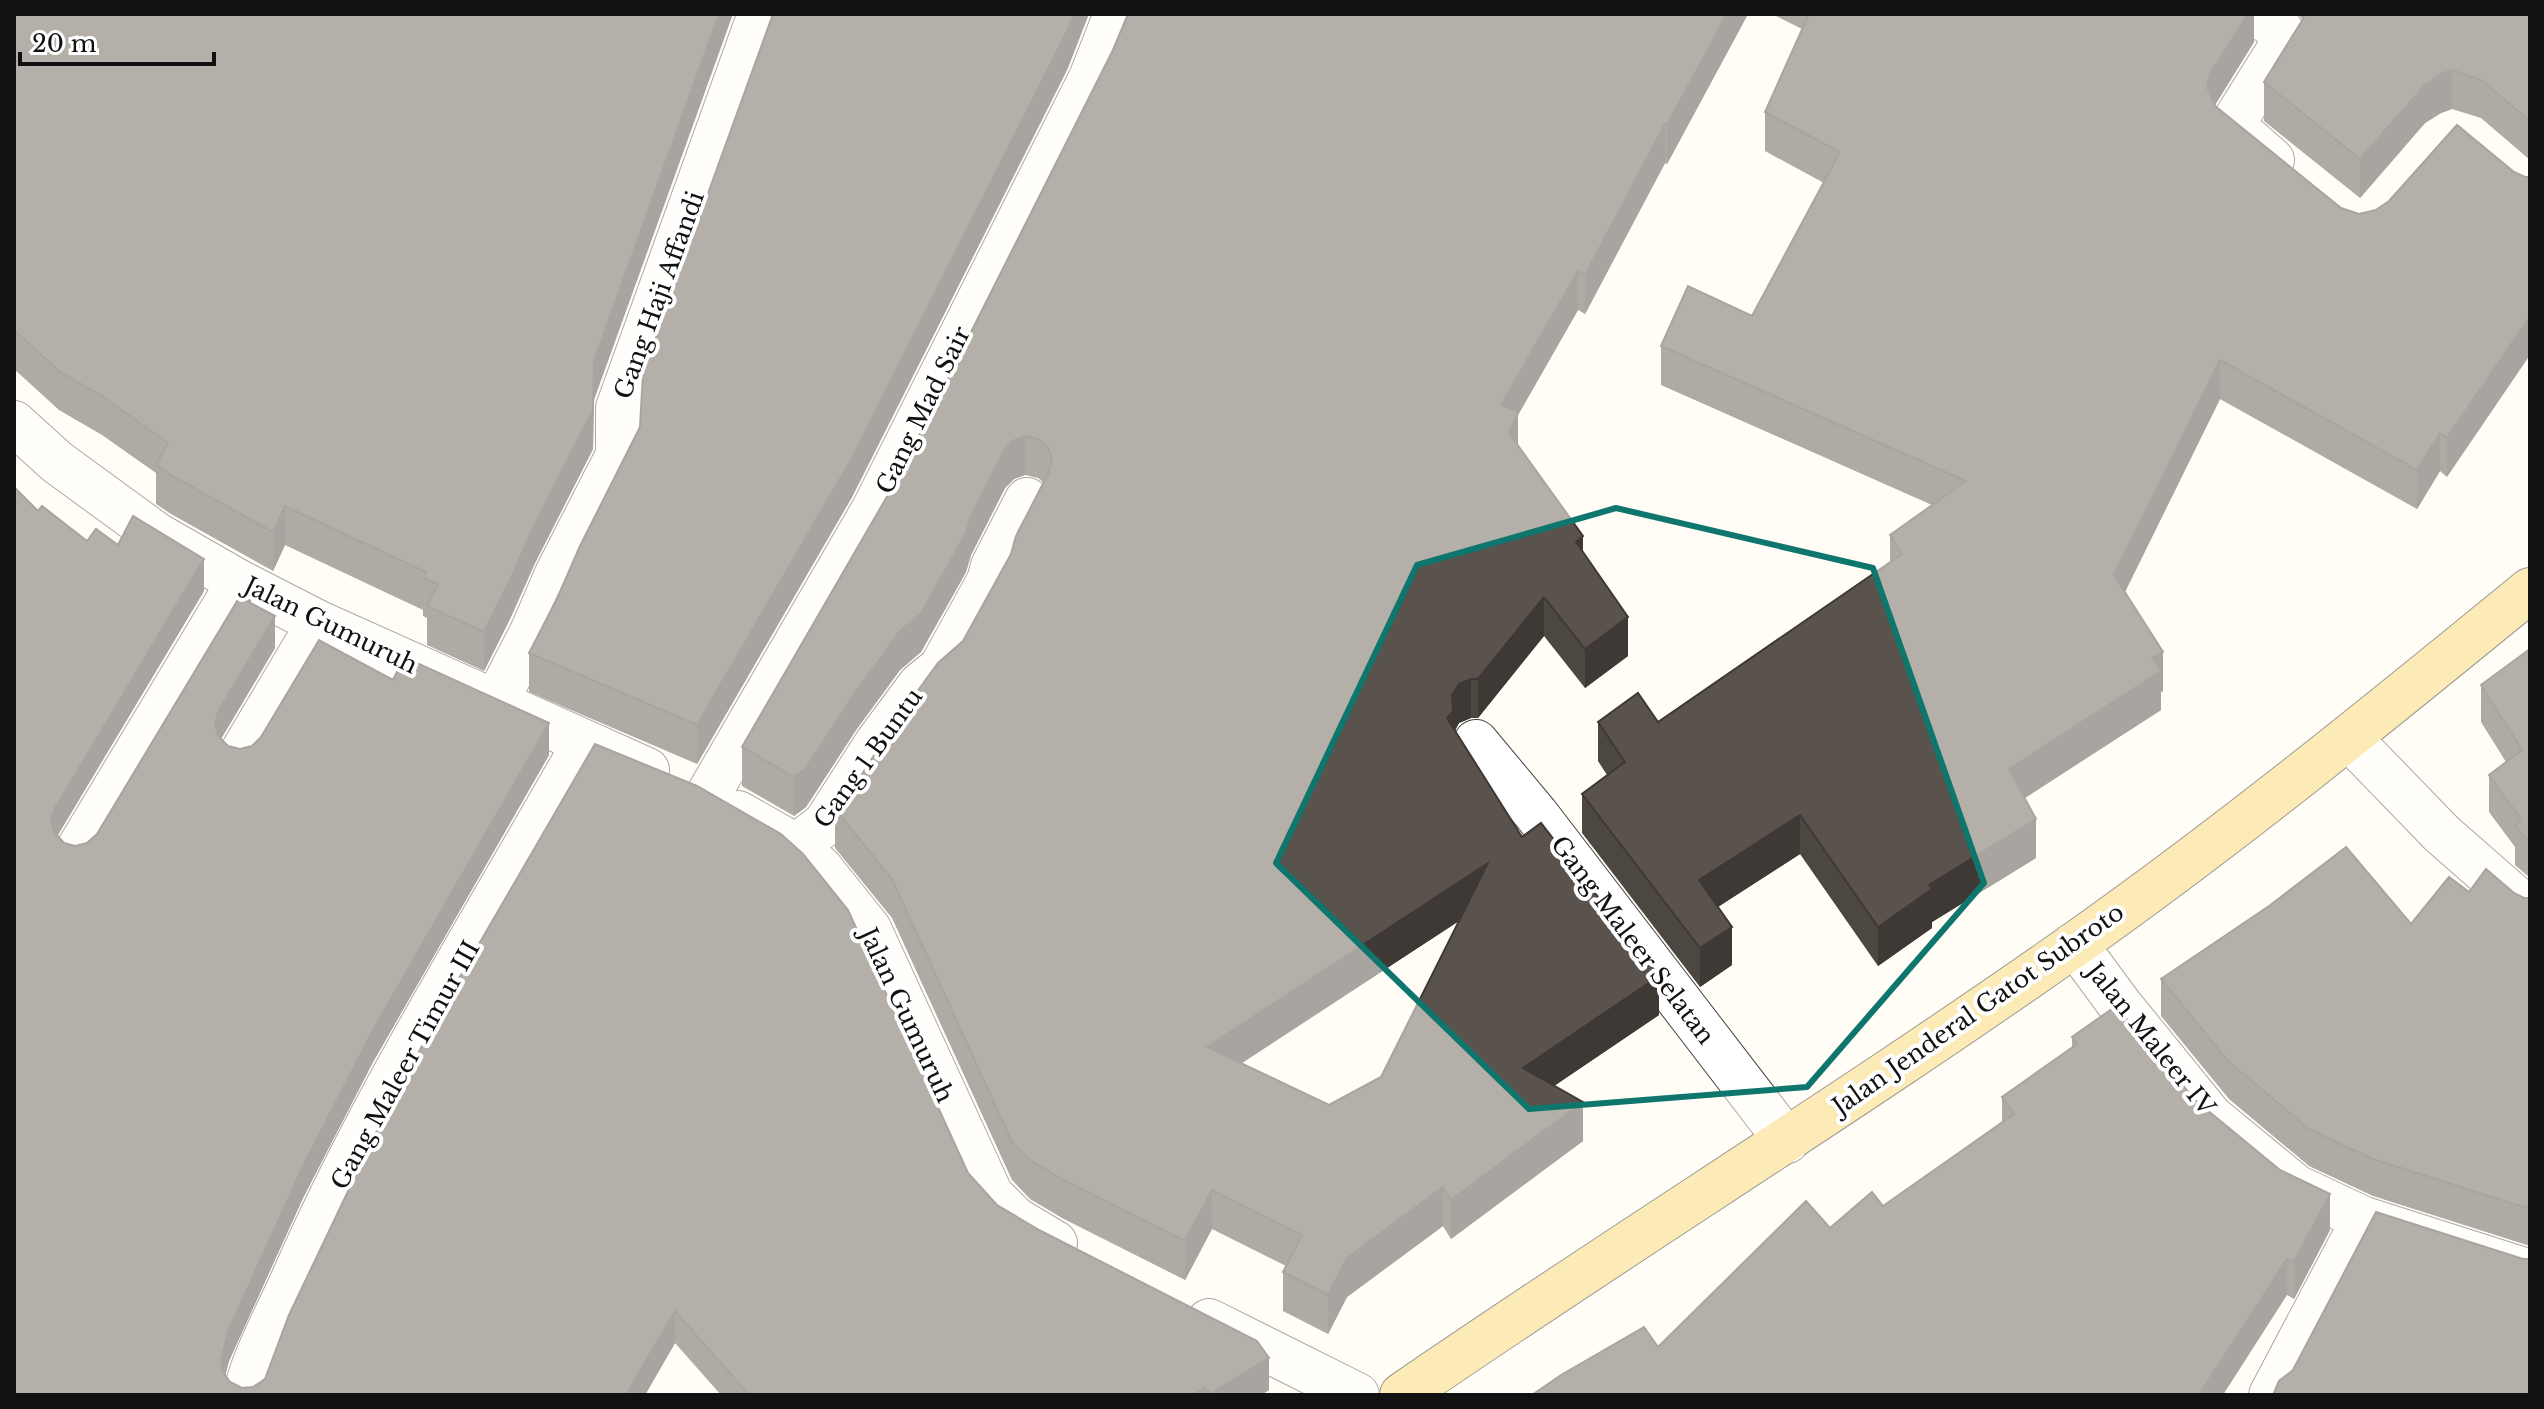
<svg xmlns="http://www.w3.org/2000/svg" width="2544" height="1409" font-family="'Libre Baskerville',serif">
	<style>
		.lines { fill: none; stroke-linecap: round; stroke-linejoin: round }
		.minor-casing { stroke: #444; stroke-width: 46 }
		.major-casing { stroke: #222; stroke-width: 46 }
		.minor { stroke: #fff; stroke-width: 44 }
		.major { stroke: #f9d66b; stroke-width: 44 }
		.wall { fill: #4d4742; fill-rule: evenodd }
		.shaded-wall { fill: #3f3936 }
		.building { fill: #5a524d; stroke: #3f3936; stroke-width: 2; fill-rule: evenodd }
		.marked { fill: none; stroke: #0f766e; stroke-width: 6; stroke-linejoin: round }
		.labels { text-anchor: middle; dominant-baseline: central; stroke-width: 8; stroke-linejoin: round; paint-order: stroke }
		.street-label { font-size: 24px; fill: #111; stroke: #fff }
	</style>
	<rect width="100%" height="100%" fill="#fffdf5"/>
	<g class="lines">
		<g class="minor-casing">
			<path id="minor" d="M 2256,14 L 2281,30 L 2284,36 L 2282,45 L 2232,125 L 2272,160
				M 14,423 L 57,462 L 157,535 L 239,582 L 319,623 L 647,770
				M 496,702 L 533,630 L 557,574 L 618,455 L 618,408 L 760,14
				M 2349,738 L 2442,834 L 2530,911
				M 1476,742 L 1536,814 L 1787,1141
				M 240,756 L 319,623
				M 708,795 L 874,509 L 1091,78 L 1116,14
				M 738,813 L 796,846 L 821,869 L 869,929 L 991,1195 L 1015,1219 L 1055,1243
				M 796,846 L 825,824 L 877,743 L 920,685 L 941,668 L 989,581 L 993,566 L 1027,500
				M 76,853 L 239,582
				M 2075,944 L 2120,1005 L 2211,1117 L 2296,1187 L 2364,1219 L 2530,1272
				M 1209,1321 L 1357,1395
				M 246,1395 C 249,1366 281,1307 294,1277 C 374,1094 486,918 584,744
				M 2271,1395 L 2364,1219"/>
		</g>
		<g class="major-casing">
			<path id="major" d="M 1402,1395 C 1624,1242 1853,1101 2074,945 C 2231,834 2381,712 2530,590"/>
		</g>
		<use href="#minor" class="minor"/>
		<use href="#major" class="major"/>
	</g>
	<path class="wall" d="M 14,14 L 594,400 L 593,449 L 535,563 L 510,619 L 484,671 L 427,645 L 427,618 L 423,616 L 423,610 L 285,545 L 273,571 L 171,514 L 156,504 L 156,473 L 102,435 L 59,410 L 14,369 Z
		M 1128,14 L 1748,14 L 1667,164 L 1665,163 L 1585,314 L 1578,310 L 1518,415 L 1518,445 L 1583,552 L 1628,656 L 1585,688 L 1544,636 L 1478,718 L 1471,718 L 1459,723 L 1455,731 L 1522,837 L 1659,1015 L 1554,1086 L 1583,1141 L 1451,1239 L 1443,1226 L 1347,1297 L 1328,1334 L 1283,1311 L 1283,1272 L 1286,1266 L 1212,1229 L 1185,1280 L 1062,1218 L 1030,1199 L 1012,1180 L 892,918 L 835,848 L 835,809 L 846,799 L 963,641 L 1011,554 L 1044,483 L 1038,478 L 1025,475 L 1014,479 L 1005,488 L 971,555 L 966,572 L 921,652 L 900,670 L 856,730 L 806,807 L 794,816 L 742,786 L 742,747 L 896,481 L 1113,50 ZM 1459,921 L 1381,1077 L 1329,1105 L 1241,1063 Z
		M 1772,14 L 2254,14 L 2254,42 L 2215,105 L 2341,208 L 2359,214 L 2376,210 L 2389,201 L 2457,125 L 2447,477 L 2440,471 L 2417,509 L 2220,399 L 2125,592 L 2163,691 L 2161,692 L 2161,710 L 2025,798 L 2036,858 L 1932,922 L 1932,928 L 1878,966 L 1800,854 L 1718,907 L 1732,965 L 1700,987 L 1582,833 L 1582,794 L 1607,775 L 1598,761 L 1598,722 L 1658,722 L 1890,562 L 1890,535 L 1932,505 L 1661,385 L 1661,346 L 1752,316 L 1824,183 L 1765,151 L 1765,112 L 1802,29 Z
		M 2298,14 L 2530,14 L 2530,160 L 2481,118 L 2452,109 L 2441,113 L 2425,123 L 2360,198 L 2264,121 L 2264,82 L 2303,20 Z
		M 1068,68 L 852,497 L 697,764 L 529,692 L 529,653 L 640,427 Z
		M 38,511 L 87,541 L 118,545 L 204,591 L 57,836 L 64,843 L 75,846 L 87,843 L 97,834 L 251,603 L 275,648 L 221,739 L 228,746 L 240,749 L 252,746 L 393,680 L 549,755 L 373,1062 L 303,1198 L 229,1361 L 225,1376 L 230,1382 L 242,1388 L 253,1387 L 968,1173 L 997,1205 L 1269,1390 L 1261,1395 L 721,1395 L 675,1343 L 645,1395 L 14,1395 Z
		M 2530,649 L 2530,878 L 2515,865 L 2515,847 L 2489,812 L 2489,775 L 2506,762 L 2481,722 L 2481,685 Z
		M 2469,892 L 2514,893 L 2524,898 L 2530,898 L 2530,1246 L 2373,1196 L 2309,1166 L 2229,1099 L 2161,1016 L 2161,979 L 2411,924 Z
		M 2072,1037 L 2195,1100 L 2330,1230 L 2294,1299 L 2287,1295 L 1658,1347 L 1830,1228 L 1883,1206 L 2002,1123 L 2002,1097 L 2072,1048 Z"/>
	<path class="shaded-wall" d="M 719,14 L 733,14 L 594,400 L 593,449 L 535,563 L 510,619 L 484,671 L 484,632 L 594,361 Z
		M 1074,14 L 1089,14 L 1068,68 L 852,497 L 697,764 L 697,725 Z
		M 1727,14 L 1748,14 L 1667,164 L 1667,125 Z
		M 2248,14 L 2254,14 L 2254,42 L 2210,113 L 2207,87 L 2210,74 Z
		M 2452,70 L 2452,109 L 2441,113 L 2425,123 L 2360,198 L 2360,159 L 2425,85 L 2441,74 Z
		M 1665,124 L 1665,163 L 1585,314 L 1585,275 Z
		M 1578,271 L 1578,310 L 1518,415 L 1518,451 L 1509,472 L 1501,405 Z
		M 2530,316 L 2530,355 L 2447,477 L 2447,438 Z
		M 2220,360 L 2220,399 L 2114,614 L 2114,575 Z
		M 2440,433 L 2440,471 L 2417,509 L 2417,470 Z
		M 1025,436 L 1025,475 L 1014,479 L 1005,488 L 971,555 L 966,572 L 921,652 L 900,670 L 856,730 L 806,807 L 794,816 L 794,777 L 856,691 L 1005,449 L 1014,440 Z
		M 285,506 L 285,545 L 273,571 L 273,532 Z
		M 1583,536 L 1583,575 L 1576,542 Z
		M 204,559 L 204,591 L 55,840 L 51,820 L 55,808 Z
		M 251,584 L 251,616 L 243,599 Z
		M 1544,597 L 1544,636 L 1478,718 L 1478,679 Z
		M 275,616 L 275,648 L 218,744 L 215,724 L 218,712 Z
		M 1628,617 L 1628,656 L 1585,688 L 1585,649 Z
		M 2163,652 L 2163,691 L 2161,692 L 2161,710 L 2009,808 L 2009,769 L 2152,658 Z
		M 1471,679 L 1471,718 L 1459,723 L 1453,733 L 1447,718 L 1452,695 L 1459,684 Z
		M 549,723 L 549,755 L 373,1062 L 303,1198 L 229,1361 L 221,1391 L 221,1359 L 229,1329 L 303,1166 L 373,1030 Z
		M 1800,815 L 1800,854 L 1699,919 L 1699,880 Z
		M 2036,819 L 2036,858 L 1932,922 L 1932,928 L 1878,966 L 1878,927 L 1929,885 Z
		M 1488,863 L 1488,902 L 1207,1086 L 1207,1047 Z
		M 1732,927 L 1732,965 L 1700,987 L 1700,948 Z
		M 1659,976 L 1659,1015 L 1523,1107 L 1523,1068 Z
		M 1583,1102 L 1583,1141 L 1451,1239 L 1451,1200 Z
		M 1443,1187 L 1443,1226 L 1347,1297 L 1328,1334 L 1328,1295 L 1347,1258 Z
		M 1212,1190 L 1212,1229 L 1185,1280 L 1185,1241 Z
		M 2330,1194 L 2330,1230 L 2294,1299 L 2294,1262 Z
		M 2287,1259 L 2287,1295 L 2223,1395 L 2199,1395 Z
		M 675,1311 L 675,1343 L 645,1395 L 626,1395 Z
		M 1269,1358 L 1269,1390 L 1261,1395 L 1210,1395 L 1210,1394 Z
		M 1205,1387 L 1205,1395 L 1193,1395 Z"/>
	<path class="building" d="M 14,14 L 719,14 L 594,361 L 593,410 L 535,524 L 510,580 L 484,632 L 427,606 L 438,584 L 423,577 L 426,572 L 285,506 L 273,532 L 171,475 L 156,465 L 168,443 L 102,396 L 59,371 L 14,330 Z
		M 773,14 L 1074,14 L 1068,29 L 852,458 L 697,725 L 529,653 L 556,601 L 580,546 L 640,427 L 643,373 Z
		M 1128,14 L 1727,14 L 1667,125 L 1665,124 L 1585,275 L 1578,271 L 1501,405 L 1518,412 L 1509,433 L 1583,536 L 1576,542 L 1628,617 L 1585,649 L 1544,597 L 1478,679 L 1471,679 L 1459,684 L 1452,695 L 1453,711 L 1447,718 L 1522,837 L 1541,823 L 1659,976 L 1523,1068 L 1583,1102 L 1451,1200 L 1443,1187 L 1347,1258 L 1328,1295 L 1283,1272 L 1302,1235 L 1212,1190 L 1185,1241 L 1062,1179 L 1030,1160 L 1012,1142 L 892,879 L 835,809 L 846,799 L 898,718 L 938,663 L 963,641 L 1011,554 L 1016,536 L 1049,472 L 1052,459 L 1048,447 L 1038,439 L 1025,436 L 1014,440 L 1005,449 L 971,516 L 966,533 L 921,613 L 900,631 L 856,691 L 806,768 L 794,777 L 742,747 L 896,481 L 1113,50 ZM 1488,863 L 1381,1077 L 1329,1105 L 1207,1047 Z
		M 1809,14 L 2248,14 L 2210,74 L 2207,87 L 2215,106 L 2341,208 L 2359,214 L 2376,210 L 2389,201 L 2457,125 L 2514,172 L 2525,177 L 2530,177 L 2530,316 L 2447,438 L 2440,433 L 2417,470 L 2220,360 L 2114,575 L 2163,652 L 2152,658 L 2161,671 L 2009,769 L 2036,819 L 1929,885 L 1932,889 L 1878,927 L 1800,815 L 1699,880 L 1732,927 L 1700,948 L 1582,794 L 1625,762 L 1598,722 L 1638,693 L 1658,722 L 1902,554 L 1890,535 L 1966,481 L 1661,346 L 1688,286 L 1752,316 L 1840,152 L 1765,112 Z
		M 2305,14 L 2530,14 L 2530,121 L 2481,80 L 2452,70 L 2441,74 L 2425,85 L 2360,159 L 2264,82 L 2303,19 Z
		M 14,487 L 38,511 L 42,506 L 87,541 L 96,529 L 118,545 L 133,516 L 204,559 L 55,808 L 51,820 L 54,832 L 64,843 L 75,846 L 87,843 L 97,834 L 248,583 L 251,584 L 243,599 L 275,616 L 218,712 L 215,724 L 218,736 L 228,746 L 240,749 L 252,746 L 261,737 L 319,640 L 393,680 L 404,657 L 549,723 L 373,1030 L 303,1166 L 229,1329 L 221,1359 L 223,1372 L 230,1382 L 242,1388 L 253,1387 L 265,1379 L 289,1315 L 382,1120 L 454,987 L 595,744 L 697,786 L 781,834 L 803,854 L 848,910 L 968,1173 L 997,1205 L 1039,1230 L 1257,1341 L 1269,1358 L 1210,1394 L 1205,1387 L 1193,1395 L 749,1395 L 675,1311 L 626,1395 L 14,1395 Z
		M 2530,649 L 2530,841 L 2515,827 L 2521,819 L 2489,775 L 2522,750 L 2481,685 Z
		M 2346,847 L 2411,924 L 2449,877 L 2469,892 L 2486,869 L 2514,893 L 2524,898 L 2530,898 L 2530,1209 L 2373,1159 L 2309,1129 L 2229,1062 L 2161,979 L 2269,906 Z
		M 2116,1006 L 2195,1100 L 2280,1170 L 2330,1194 L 2294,1262 L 2287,1259 L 2199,1395 L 1532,1395 L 1561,1375 L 1644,1327 L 1658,1347 L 1806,1201 L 1830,1228 L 1872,1192 L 1883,1206 L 2014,1114 L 2002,1097 L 2077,1044 L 2072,1037 Z
		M 2376,1212 L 2523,1259 L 2530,1259 L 2530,1395 L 2273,1395 L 2279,1381 L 2293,1370 Z"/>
	<path d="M0 0H2544V1409H0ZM 1616,508 L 1873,568 L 1984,883 L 1807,1087 L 1529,1109 L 1276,863 L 1417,565 Z" fill="#fffdf5" fill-opacity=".55" fill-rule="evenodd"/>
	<path class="marked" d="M 1616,508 L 1873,568 L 1984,883 L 1807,1087 L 1529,1109 L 1276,863 L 1417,565 Z"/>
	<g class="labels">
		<g class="street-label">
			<text transform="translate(659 295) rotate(-70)">Gang Haji Affandi</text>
			<text transform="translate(923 410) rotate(-64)">Gang Mad Sair</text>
			<text transform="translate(331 625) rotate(26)">Jalan Gumuruh</text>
			<text transform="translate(868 758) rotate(-54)">Gang 1 Buntu</text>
			<text transform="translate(1633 940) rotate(53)">Gang Maleer Selatan</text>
			<text transform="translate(1978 1009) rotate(-35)">Jalan Jenderal Gatot Subroto</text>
			<text transform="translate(907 1015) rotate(65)">Jalan Gumuruh</text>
			<text transform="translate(2151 1039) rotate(51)">Jalan Maleer IV</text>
			<text transform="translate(405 1065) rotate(-61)">Gang Maleer Timur III</text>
		</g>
	</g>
	<rect width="2544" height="1409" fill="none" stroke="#111111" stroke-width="32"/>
	<path d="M20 52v12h194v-12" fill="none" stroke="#111111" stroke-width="4"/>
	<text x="32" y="52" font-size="24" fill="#111111" stroke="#ffffff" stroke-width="6" paint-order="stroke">20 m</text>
</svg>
